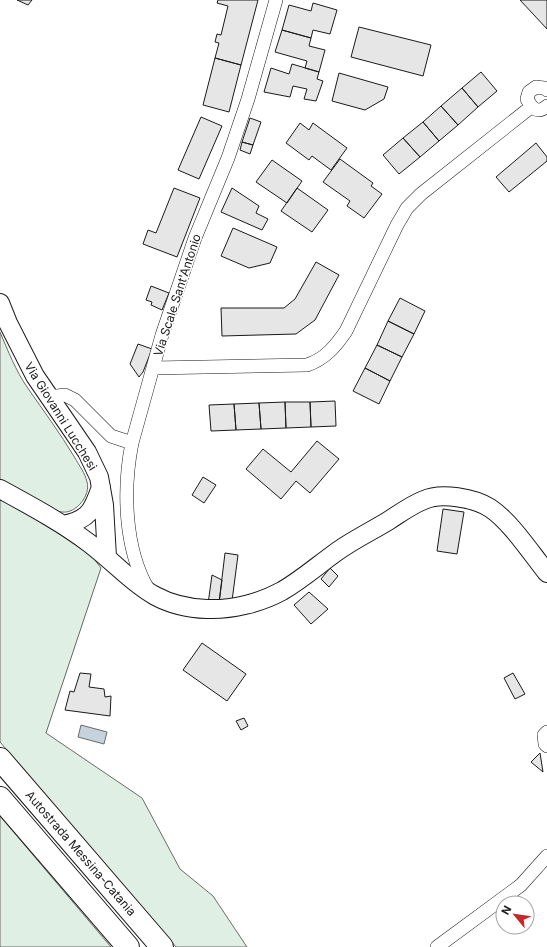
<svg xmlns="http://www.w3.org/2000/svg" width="547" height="947" font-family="Inter,sans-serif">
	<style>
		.green { fill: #e0efe3; stroke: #6a6a6a }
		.water { fill: #c6d2dc; stroke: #6a6a6a }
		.building { fill: #e6e6e6; stroke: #1a1a1a }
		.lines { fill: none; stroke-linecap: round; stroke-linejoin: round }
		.street-casing { stroke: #1a1a1a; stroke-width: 14 }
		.secondary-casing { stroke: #1a1a1a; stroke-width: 20 }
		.highway-casing { stroke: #1a1a1a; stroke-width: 24 }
		.street { stroke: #fff; stroke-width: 13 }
		.secondary { stroke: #fff; stroke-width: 18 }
		.highway { stroke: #fff; stroke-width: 22 }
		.labels { text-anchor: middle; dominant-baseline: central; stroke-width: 3; stroke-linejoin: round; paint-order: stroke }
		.street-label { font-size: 12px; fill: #1a1a1a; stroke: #fff }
	</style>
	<rect width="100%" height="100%" fill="#fff"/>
	<path class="green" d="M 0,332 C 8,351 16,371 27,387 C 43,410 60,433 75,458 C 79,465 85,473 87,482 C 91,495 76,514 62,512 C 51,512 12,487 0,480 Z
		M 0,498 L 74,542 L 91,555 L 101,568 L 46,733 L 142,798 L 180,869 L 213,896 L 247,947 L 176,947 L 0,742 Z
		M 0,816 L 111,947 L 0,947 Z"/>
	<path class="water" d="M 81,725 L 107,732 L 104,744 L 78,737 Z"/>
	<path class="building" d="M 17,0 L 32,0 L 28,5 Z
		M 218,0 L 258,0 L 241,65 L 215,58 L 219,43 L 215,42 L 217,34 L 221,35 L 228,6 L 217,3 Z
		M 520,0 L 547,0 L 547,29 Z
		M 313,3 L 337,10 L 330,34 L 313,30 L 311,38 L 282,30 L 289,5 L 311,11 Z
		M 359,27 L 431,45 L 423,76 L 351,57 Z
		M 282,30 L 311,38 L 309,46 L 325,50 L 319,72 L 305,68 L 307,61 L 275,52 Z
		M 215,58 L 241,65 L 229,112 L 203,105 Z
		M 292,64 L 319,72 L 317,79 L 323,81 L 316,101 L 304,99 L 307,89 L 293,86 L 290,97 L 264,92 L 271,68 L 289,74 Z
		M 481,72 L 497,91 L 478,107 L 462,88 Z
		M 339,73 L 388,87 L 384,99 L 365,110 L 332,101 Z
		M 462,88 L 478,107 L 458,125 L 441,106 Z
		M 441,106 L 458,125 L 439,141 L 423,122 Z
		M 201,117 L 222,126 L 199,179 L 178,170 Z
		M 250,118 L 261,122 L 253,145 L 242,142 Z
		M 423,122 L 439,141 L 420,157 L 403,138 Z
		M 300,123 L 309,130 L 313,123 L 347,148 L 331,170 L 312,156 L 309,160 L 286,143 Z
		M 403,138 L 420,157 L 399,174 L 383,155 Z
		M 242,142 L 253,145 L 250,154 L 240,150 Z
		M 536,143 L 547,157 L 547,161 L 509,192 L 496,177 Z
		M 340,159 L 373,183 L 371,186 L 382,194 L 364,218 L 347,206 L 350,201 L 323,182 Z
		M 272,160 L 302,181 L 287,203 L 256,182 Z
		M 174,188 L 200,198 L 177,257 L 143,244 L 148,230 L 156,233 Z
		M 232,188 L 259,206 L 256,213 L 268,219 L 262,230 L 221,212 Z
		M 297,188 L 328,210 L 312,232 L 281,211 Z
		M 233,228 L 277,247 L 270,263 L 249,268 L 221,256 Z
		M 316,262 L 339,275 L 315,320 L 296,334 L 222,336 L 221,308 L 284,308 L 295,299 Z
		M 151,286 L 169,293 L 162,310 L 151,305 L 152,302 L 146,300 Z
		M 400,298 L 425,311 L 414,334 L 388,321 Z
		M 388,321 L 414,334 L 402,357 L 377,345 Z
		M 138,344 L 152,349 L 143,372 L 139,377 L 130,364 Z
		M 377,345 L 402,357 L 390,381 L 365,368 Z
		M 365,368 L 390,381 L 379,404 L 353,391 Z
		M 335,401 L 336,426 L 311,427 L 310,402 Z
		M 285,402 L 286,428 L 261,429 L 259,403 Z
		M 285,402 L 310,402 L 311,427 L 286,428 Z
		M 259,403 L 261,429 L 236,430 L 234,404 Z
		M 234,404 L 236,430 L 211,431 L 209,405 Z
		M 317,441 L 339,459 L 310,493 L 296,481 L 281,499 L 246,469 L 263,449 L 291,472 Z
		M 203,477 L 216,485 L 204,503 L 192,495 Z
		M 443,509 L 464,512 L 457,554 L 437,551 Z
		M 225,553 L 238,555 L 232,601 L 219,603 Z
		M 330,568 L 338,576 L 329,587 L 321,579 Z
		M 212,575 L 222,580 L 219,603 L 208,604 Z
		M 309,592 L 328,609 L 311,624 L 294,605 Z
		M 202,643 L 246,674 L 227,701 L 183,670 Z
		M 80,673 L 91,674 L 89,687 L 104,689 L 105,697 L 111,696 L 110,716 L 65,710 L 70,691 L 74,692 Z
		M 513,673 L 525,694 L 515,699 L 504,678 Z
		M 244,718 L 248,726 L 241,730 L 236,721 Z
		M 540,753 L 543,772 L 531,762 Z"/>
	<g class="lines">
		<g class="street-casing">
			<path id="street" d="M 547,90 L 544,88 L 536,87 L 529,92 L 527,99 C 532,109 538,114 547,106
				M 153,368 L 307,365 C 325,359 335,347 346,331 L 397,225 L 407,208 L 421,194 L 531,107
				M 49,397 L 65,395 L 75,400 L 111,436 L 132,443
				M 148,589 C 124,548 123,488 132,443 L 162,335 L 195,238 L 228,158 L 248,99 L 276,0
				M 547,732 L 544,735 L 545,744 L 547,746
				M 437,947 L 521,885 L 547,856"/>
		</g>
		<g class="secondary-casing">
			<path id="secondary" d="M 0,303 L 8,323 L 35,376 L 87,452 L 99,477 L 104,505 L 107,557
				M 0,489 C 31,506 61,522 89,543 C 131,575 148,607 207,609 C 232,610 260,603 282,591 C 301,580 317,566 335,553 C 351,541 370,532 388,521 C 399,514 411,505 424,500 C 441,492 474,498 490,508 C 511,522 531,553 547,573
				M 63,525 C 89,520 93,510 101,487"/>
		</g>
		<g class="highway-casing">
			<path id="highway" d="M 0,759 L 162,947
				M 0,798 L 128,947"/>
		</g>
		<use href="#street" class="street"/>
		<use href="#secondary" class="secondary"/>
		<use href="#highway" class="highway"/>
	</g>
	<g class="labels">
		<g class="street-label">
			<text transform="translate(177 295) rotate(-72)">Via Scale Sant'Antonio</text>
			<text transform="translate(61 416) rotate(58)">Via Giovanni Lucchesi</text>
			<text transform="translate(81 853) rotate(49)">Autostrada Messina-Catania</text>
		</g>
	</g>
	<g transform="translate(515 915) rotate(299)"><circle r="19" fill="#ffffff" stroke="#a3a3a3"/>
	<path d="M0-3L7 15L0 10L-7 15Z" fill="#c62828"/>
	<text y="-6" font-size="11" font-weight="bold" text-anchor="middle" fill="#1a1a1a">N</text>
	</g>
</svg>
